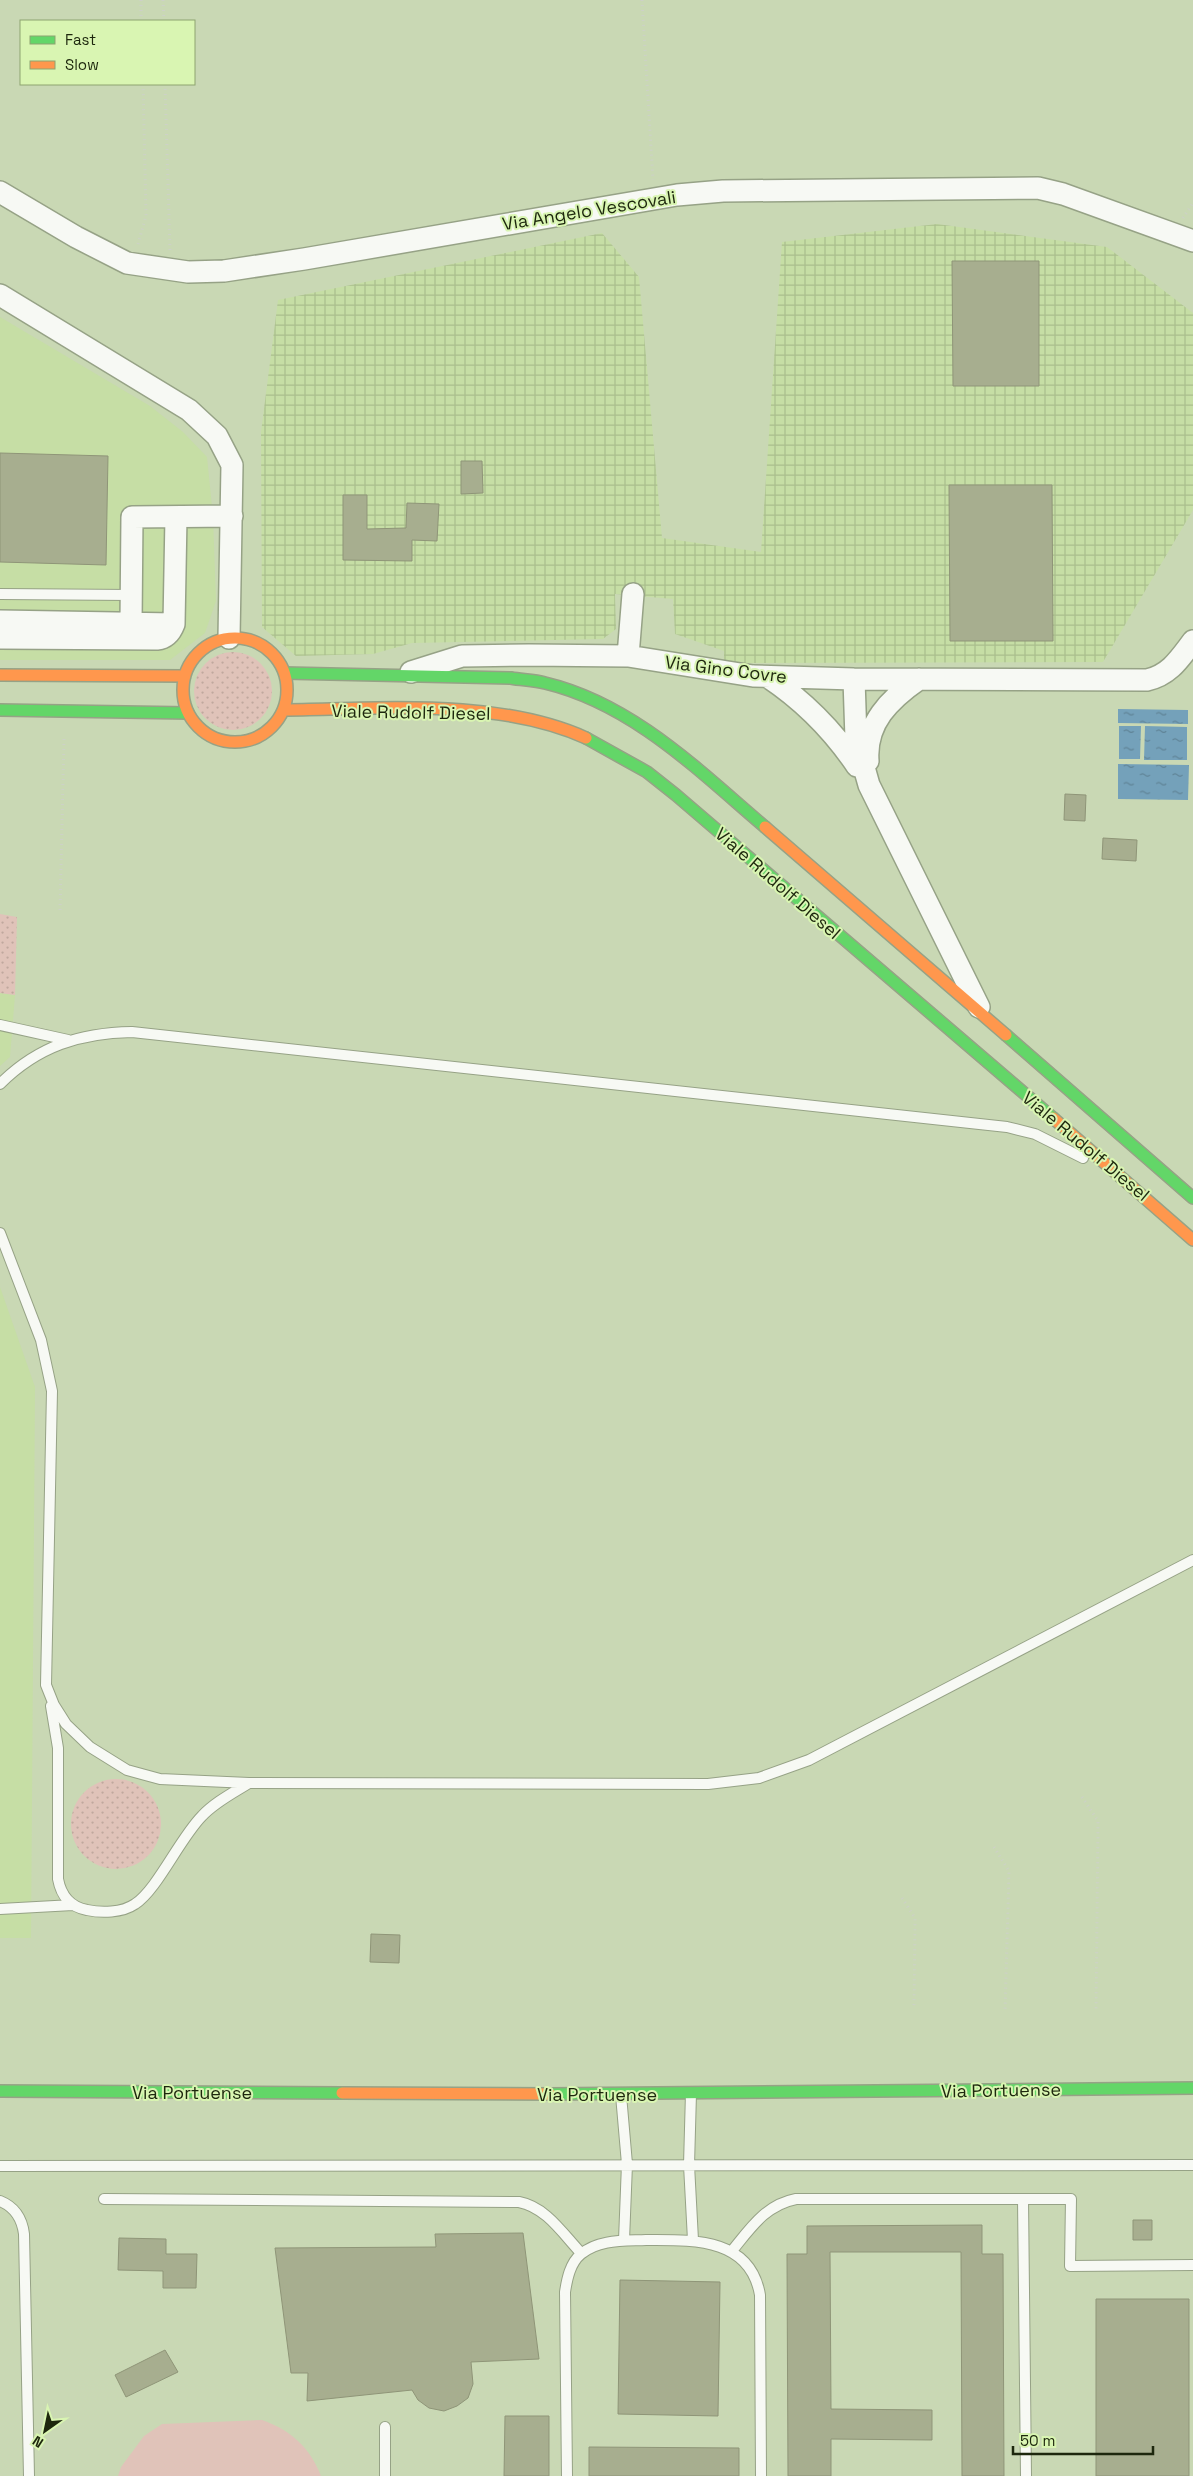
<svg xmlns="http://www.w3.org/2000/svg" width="1193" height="2476" font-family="'Space Grotesk',sans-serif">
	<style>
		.built { fill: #c6dea5 }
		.industrial { fill: url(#industrial-grid) }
		.grass { fill: url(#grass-dots) }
		.pitch { fill: #e0c3b9 }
		.water { fill: url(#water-ripples) }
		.building { fill: #a7ae8f; stroke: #8f9578 }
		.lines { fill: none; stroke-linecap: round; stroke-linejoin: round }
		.lane-casing { stroke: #96a286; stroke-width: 12 }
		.street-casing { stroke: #96a286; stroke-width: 24 }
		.fast-casing { stroke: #96a286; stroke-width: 14 }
		.slow-casing { stroke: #96a286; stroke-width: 14 }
		.path { stroke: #cdd1c7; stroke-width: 3; stroke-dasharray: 1 4; stroke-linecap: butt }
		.lane { stroke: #f7f9f4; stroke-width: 10 }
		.street { stroke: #f7f9f4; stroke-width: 21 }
		.fast { stroke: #63d668; stroke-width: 11 }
		.slow { stroke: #ff974d; stroke-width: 11 }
		.labels { text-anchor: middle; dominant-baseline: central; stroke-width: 4; stroke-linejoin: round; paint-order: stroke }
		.street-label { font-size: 18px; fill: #1d270d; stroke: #d9f5b2 }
	</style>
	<defs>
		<pattern id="industrial-grid" width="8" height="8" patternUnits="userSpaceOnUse" patternTransform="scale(1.25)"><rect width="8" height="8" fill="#c6dea5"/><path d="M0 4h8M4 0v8" fill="none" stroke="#aabe8d"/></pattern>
		<pattern id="grass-dots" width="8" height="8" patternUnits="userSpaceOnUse" patternTransform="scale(1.25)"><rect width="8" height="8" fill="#e0c3b9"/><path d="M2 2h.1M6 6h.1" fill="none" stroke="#c0a89e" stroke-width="1.8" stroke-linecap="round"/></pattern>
		<pattern id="water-ripples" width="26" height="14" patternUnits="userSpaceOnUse" patternTransform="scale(1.25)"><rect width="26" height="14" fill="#74a1ba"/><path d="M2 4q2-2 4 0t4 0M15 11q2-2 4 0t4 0" fill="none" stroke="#5f8396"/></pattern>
	</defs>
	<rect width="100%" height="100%" fill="#c9d8b4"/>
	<path class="built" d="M 0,317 L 150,406 L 183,432 L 207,457 L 213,517 L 216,601 L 205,633 L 170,660 L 0,660 Z
		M 0,993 L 15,995 L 10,1057 L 0,1066 Z
		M 0,1287 L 35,1387 L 31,1938 L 0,1938 Z"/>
	<path class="industrial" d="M 937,224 L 1107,247 L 1193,313 L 1193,510 L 1103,662 L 724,663 L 724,651 L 675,634 L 673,599 L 615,594 L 616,629 L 603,639 L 412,643 L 373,654 L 296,656 L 262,627 L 261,432 L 278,300 L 602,233 L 639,277 L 662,538 L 761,552 L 782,242 Z"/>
	<path class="grass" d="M194 691a39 39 0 1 1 78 0a39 39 0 1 1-78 0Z
		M 0,914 L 17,917 L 15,995 L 0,993 Z
		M71 1824a45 45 0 1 1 90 0a45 45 0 1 1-90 0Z"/>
	<path class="pitch" d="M 262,2420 C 291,2430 310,2448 321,2476 L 118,2476 L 121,2467 L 144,2436 L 162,2424 Z"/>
	<path class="water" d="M 1118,709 L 1188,710 L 1188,724 L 1118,723 Z
		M 1119,726 L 1141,726 L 1140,759 L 1119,759 Z
		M 1145,726 L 1187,727 L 1187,760 L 1144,760 Z
		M 1118,764 L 1189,765 L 1188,800 L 1118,799 Z"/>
	<path class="building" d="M 952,261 L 1039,261 L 1039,386 L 953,386 Z
		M 0,453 L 108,456 L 106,565 L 0,562 Z
		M 461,461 L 482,461 L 483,493 L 461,494 Z
		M 949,485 L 1052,485 L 1053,641 L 950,641 Z
		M 343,495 L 367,495 L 367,529 L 406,528 L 407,503 L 439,504 L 437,541 L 412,540 L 412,561 L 343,560 Z
		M 1065,794 L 1086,795 L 1085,821 L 1064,820 Z
		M 1103,838 L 1137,840 L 1136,861 L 1102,859 Z
		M 371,1934 L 400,1935 L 399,1963 L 370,1962 Z
		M 1133,2220 L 1152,2220 L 1152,2240 L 1133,2240 Z
		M 982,2225 L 982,2254 L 1003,2254 L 1004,2476 L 962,2476 L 961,2252 L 830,2252 L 831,2409 L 932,2410 L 932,2440 L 831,2439 L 831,2476 L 788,2476 L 787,2254 L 807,2254 L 807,2226 Z
		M 523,2233 L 539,2359 L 471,2362 L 473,2384 L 468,2398 L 457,2406 L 444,2411 L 429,2408 L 418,2400 L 412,2390 L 307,2401 L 308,2373 L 291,2373 L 275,2248 L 436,2247 L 435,2234 Z
		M 119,2238 L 166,2239 L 166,2254 L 197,2254 L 196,2288 L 163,2288 L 163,2271 L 118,2270 Z
		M 620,2280 L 720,2282 L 718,2416 L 618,2414 Z
		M 1096,2299 L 1189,2299 L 1189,2476 L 1096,2476 Z
		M 165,2350 L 178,2372 L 126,2397 L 115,2375 Z
		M 505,2416 L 549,2416 L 549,2476 L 504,2476 Z
		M 589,2447 L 739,2448 L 739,2476 L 589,2476 Z"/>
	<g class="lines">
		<g class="lane-casing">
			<path id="lane" d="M 0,594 L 131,595
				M 0,1025 L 68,1040
				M 0,1084 C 38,1046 80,1033 132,1032 L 1007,1127 L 1035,1134 L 1083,1158
				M 0,1233 L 41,1340 L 52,1391 L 46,1685 L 54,1705 L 66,1724 L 90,1747 L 127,1770 L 160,1779 L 249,1783 L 708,1784 L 759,1778 L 809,1760 L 1193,1560
				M 51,1706 L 58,1748 L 58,1879 C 61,1895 70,1907 87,1910 C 101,1913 122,1913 135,1904 C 157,1890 180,1838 202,1816 C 215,1802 233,1793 249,1783
				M 0,1909 L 73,1905
				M 691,2093 L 689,2165 L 693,2240
				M 621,2095 L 627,2164 L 624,2240
				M 0,2166 L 1193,2165
				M 104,2199 L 519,2202 C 546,2207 563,2234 581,2253
				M 1023,2199 L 1026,2476
				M 0,2201 C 15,2207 22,2218 24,2234 L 29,2476
				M 731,2252 C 750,2229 765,2205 796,2199 L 1071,2199 L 1070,2266 L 1193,2265
				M 385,2427 L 385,2476
				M 567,2476 L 565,2292 C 567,2279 570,2263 581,2254 C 599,2239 624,2241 646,2240 C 692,2240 750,2237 760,2295 L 761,2476"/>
		</g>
		<g class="street-casing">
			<path id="street" d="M 0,192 L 76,237 L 127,263 L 188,272 L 224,271 L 304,259 L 677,195 L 723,191 L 1038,188 L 1063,194 L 1193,241
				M 0,295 L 189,410 L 217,436 L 232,465 L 229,638
				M 0,621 L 174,624
				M 131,623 L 132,517 L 232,516
				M 0,638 L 157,639 C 166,638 171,632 174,624 L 176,517
				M 628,656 L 633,594
				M 411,672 L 462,656 L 529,655 L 628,656 L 753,676 L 854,679 L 1147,680 C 1170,675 1180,658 1193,641
				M 768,677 C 804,701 832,729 857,766
				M 854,679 L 856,739 L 869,785 L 979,1007
				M 868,761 C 865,723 890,699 919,679"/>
		</g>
		<g class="fast-casing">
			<path id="fast" d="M 285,673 L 511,678 C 522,680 534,680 545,683 C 633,704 699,771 765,827
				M 0,710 L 188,713
				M 586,738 L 647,772 L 676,795 L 1053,1118
				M 1006,1035 L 1193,1198
				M 0,2091 L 342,2093
				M 550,2094 L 1193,2088"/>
		</g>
		<g class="slow-casing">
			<path id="slow" d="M183 690a52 52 0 1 1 104 0a52 52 0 1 1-104 0Z
				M 0,675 L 185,676
				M 284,710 C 379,709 498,698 586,738
				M 765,827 L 1006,1035
				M 1053,1118 L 1193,1240
				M 342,2093 L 550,2094"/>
		</g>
		<path class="path" d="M 141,0 L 141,21
			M 163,0 L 164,21
			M 642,0 L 653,180
			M 165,84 L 170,251
			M 1183,218 L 1193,203
			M 138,244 L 146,216 L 143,84
			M 60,910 L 64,738
			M 1082,1797 L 1098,1821 L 1096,2012
			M 994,1847 L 1009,1871 L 1005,2012
			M 902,1898 L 915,1918 L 914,2009"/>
		<use href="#lane" class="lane"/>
		<use href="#street" class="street"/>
		<use href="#fast" class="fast"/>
		<use href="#slow" class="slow"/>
	</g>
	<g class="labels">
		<g class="street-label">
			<text transform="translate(589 210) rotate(-9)">Via Angelo Vescovali</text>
			<text transform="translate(726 669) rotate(7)">Via Gino Covre</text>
			<text transform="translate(411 712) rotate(1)">Viale Rudolf Diesel</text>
			<text transform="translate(778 883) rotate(41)">Viale Rudolf Diesel</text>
			<text transform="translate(1086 1146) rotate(40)">Viale Rudolf Diesel</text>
			<text transform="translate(1001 2090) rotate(-1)">Via Portuense</text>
			<text x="192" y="2092">Via Portuense</text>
			<text x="597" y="2094">Via Portuense</text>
		</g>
	</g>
	<rect x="20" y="20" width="175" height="65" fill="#d9f5b2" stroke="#8ea370"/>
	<rect x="30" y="36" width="25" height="8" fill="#63d668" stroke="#8ea370"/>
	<text x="65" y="45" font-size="15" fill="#1d270d">Fast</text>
	<rect x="30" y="61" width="25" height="8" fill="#ff974d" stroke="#8ea370"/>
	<text x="65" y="70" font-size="15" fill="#1d270d">Slow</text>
	<g transform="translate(45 2431) rotate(213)" stroke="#d9f5b2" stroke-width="4" paint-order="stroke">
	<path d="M0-4L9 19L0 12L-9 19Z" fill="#1d270d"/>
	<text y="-8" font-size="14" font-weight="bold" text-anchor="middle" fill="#1d270d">N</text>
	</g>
	<path d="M1013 2446v8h140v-8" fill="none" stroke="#1d270d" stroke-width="2.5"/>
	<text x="1020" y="2446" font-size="15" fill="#1d270d" stroke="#d9f5b2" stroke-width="4" paint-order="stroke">50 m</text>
</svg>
